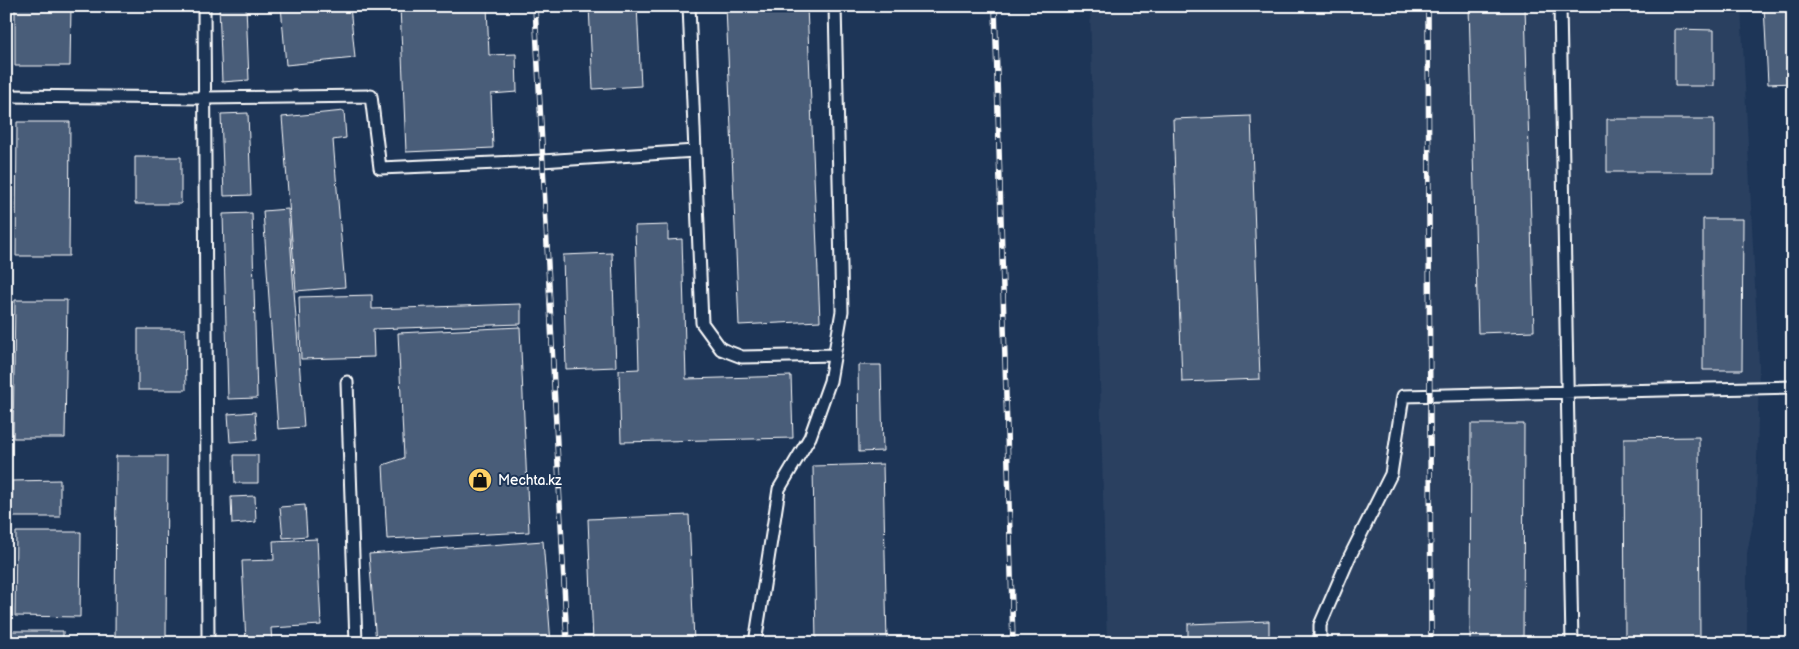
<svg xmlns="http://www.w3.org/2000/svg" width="1799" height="649" font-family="'Balsamiq Sans',sans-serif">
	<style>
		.built { fill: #2a4161 }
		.building { fill: #4a5d79; stroke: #fff }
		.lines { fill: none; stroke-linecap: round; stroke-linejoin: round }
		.service-casing { stroke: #fff; stroke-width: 15 }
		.service { stroke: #1d3557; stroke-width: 11 }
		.rail-casing { stroke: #fff; stroke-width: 5.5 }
		.rail { stroke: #1d3557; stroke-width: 4; stroke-dasharray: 11; stroke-linecap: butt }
		.labels { text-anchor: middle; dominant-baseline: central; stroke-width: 4; stroke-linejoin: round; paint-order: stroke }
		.poi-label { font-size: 14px; fill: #fff; stroke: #1d3557; text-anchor: start }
	</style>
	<rect width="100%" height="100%" fill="#1d3557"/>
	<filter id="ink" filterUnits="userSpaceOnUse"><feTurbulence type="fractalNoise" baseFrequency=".02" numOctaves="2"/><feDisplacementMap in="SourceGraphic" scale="10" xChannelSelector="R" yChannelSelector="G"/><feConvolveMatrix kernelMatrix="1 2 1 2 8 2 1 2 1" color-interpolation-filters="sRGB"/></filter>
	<g filter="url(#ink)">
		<path class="built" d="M 1090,6 L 1741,6 L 1759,366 L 1756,507 L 1747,553 L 1747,643 L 1107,643 Z"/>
		<path class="building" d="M 15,6 L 71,6 L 70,66 L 15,66 Z
			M 219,6 L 246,6 L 249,80 L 222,82 Z
			M 281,6 L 350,6 L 355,58 L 286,65 Z
			M 400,6 L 487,6 L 489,55 L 516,54 L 517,92 L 491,94 L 493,148 L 406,152 Z
			M 589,6 L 637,6 L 641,86 L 593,89 Z
			M 726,6 L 807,6 L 820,321 L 739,325 Z
			M 1469,6 L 1525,6 L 1534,331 L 1478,333 Z
			M 1764,6 L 1793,6 L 1793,83 L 1768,84 Z
			M 1675,29 L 1714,30 L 1714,86 L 1675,86 Z
			M 344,111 L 346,138 L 333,140 L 345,287 L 296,291 L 282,117 Z
			M 248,113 L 251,195 L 224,196 L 221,114 Z
			M 1251,116 L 1260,379 L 1182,382 L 1173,119 Z
			M 1607,119 L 1714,119 L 1714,172 L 1607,172 Z
			M 17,122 L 70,122 L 69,256 L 16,256 Z
			M 135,157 L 181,157 L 181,204 L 135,204 Z
			M 288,209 L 304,427 L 278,429 L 263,211 Z
			M 252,213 L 257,398 L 228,399 L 223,214 Z
			M 1703,219 L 1743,219 L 1742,370 L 1703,370 Z
			M 668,225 L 668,240 L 682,239 L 686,379 L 791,376 L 793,438 L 621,442 L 619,370 L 639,369 L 635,226 Z
			M 612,253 L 616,367 L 566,369 L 563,255 Z
			M 372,295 L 372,309 L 521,304 L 521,324 L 373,329 L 374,357 L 301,359 L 299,297 Z
			M 15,300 L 67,300 L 65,438 L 13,438 Z
			M 520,327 L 529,532 L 387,539 L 383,465 L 404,458 L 398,333 Z
			M 138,329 L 185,329 L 186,390 L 138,390 Z
			M 858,365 L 881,365 L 883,451 L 859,452 Z
			M 255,412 L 257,440 L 230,442 L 228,414 Z
			M 1471,424 L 1524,424 L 1523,643 L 1470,643 Z
			M 1699,437 L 1700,643 L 1625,643 L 1624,438 Z
			M 234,455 L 258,455 L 258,483 L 235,483 Z
			M 116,456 L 167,456 L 166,643 L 115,643 Z
			M 883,464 L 887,643 L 816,643 L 813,466 Z
			M 60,480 L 60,517 L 12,517 L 12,481 Z
			M 255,496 L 256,522 L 232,524 L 231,497 Z
			M 305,505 L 307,536 L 283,538 L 280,507 Z
			M 689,515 L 694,643 L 593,643 L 588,519 Z
			M 16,532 L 81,532 L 80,617 L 15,616 Z
			M 317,539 L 321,625 L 271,628 L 272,643 L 246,643 L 242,561 L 274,560 L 273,541 Z
			M 543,541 L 551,643 L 376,643 L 369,554 Z
			M 1269,621 L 1269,643 L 1188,643 L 1188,624 Z
			M 12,631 L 63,631 L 63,643 L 12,643 Z"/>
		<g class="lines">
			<g class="service-casing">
				<path id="service" d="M 204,6 L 208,637 L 205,643
					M 689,6 L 702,323 L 721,349 L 742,357 L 834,355
					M 1560,6 L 1572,643
					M 6,96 L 205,98 L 371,96 L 380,168 L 542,161 L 695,151
					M 347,382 L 356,643
					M 755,643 L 779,489 L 810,437 L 830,381 L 842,311 L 835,6
					M 1320,643 L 1320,625 L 1349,558 L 1391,474 L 1403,396 L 1793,387"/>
			</g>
			<use href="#service" class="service"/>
			<g class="rail-casing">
				<path id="rail" d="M 535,6 L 567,643
					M 995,6 L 1013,643
					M 1428,6 L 1431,643"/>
			</g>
			<use href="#rail" class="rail"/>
		</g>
	</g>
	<defs>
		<g id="shop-disc" transform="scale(1.25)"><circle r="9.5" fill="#ffd166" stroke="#1d3557"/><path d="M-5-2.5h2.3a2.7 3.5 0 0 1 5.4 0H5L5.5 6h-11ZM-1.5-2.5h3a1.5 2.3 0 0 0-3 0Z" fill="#111"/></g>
	</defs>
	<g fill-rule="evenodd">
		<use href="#shop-disc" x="480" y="480"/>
	</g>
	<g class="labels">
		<g class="poi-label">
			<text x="498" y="480">Mechta.kz</text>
		</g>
	</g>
	<rect width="1799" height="649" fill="none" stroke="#1d3557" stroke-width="25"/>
	<rect x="12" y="12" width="1774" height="624" fill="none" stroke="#fff" stroke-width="2" filter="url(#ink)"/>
</svg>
